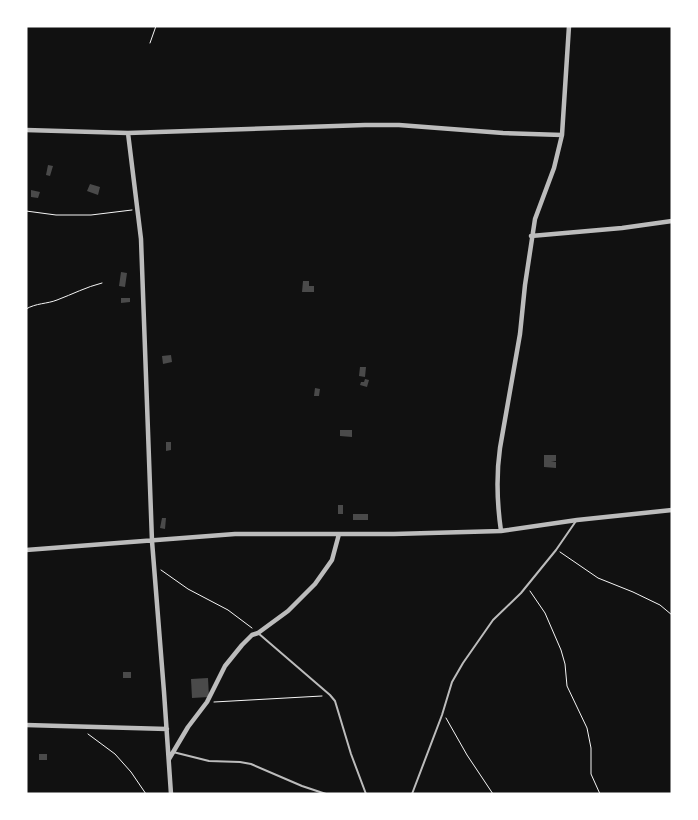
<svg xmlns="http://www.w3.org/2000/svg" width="698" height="820" font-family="'Titillium Web',sans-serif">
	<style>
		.building { fill: #4a4a4a }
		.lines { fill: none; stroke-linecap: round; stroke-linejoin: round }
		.path { stroke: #f5f5f5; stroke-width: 1 }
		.service { stroke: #bcbcbc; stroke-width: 2 }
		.minor { stroke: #bcbcbc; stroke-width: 4.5 }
	</style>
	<rect width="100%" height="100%" fill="#111"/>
	<path class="building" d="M 48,165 L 53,166 L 50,176 L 46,175 Z
		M 90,184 L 100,187 L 98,195 L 87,191 Z
		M 31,190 L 40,192 L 38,198 L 31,197 Z
		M 121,272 L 127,273 L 125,287 L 119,286 Z
		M 303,281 L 309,281 L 309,286 L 314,286 L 314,292 L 302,292 Z
		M 121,298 L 130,298 L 130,302 L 121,303 Z
		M 171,355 L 172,362 L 163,364 L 162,356 Z
		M 360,367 L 366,367 L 365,377 L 359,376 Z
		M 365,379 L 369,380 L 367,387 L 360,385 L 361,382 L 364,382 Z
		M 315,388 L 320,389 L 319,396 L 314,396 Z
		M 340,430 L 352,430 L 352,437 L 340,436 Z
		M 166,442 L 171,442 L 171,450 L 166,451 Z
		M 544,455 L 556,455 L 556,461 L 551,461 L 556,462 L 556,468 L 544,467 Z
		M 338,505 L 343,505 L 343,514 L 338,514 Z
		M 353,514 L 368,514 L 368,520 L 353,520 Z
		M 162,518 L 166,518 L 165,529 L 160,528 Z
		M 123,672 L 131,672 L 131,678 L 123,678 Z
		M 208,678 L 209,697 L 192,698 L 191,679 Z
		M 39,754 L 47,754 L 47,760 L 39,760 Z"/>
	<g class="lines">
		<path class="path" d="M 150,43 L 156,26
			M 26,211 L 56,215 L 91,215 L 132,210
			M 26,309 C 36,303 47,304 57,300 C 73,294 86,287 102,283
			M 560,552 L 598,578 L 633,592 L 660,605 L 672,615
			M 161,570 L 188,589 L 228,610 L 252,628
			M 530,591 L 545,613 L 561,650 L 565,664 L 567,686 L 587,728 L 591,748 L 591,774 L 600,794
			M 214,702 L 322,696
			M 446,718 L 467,755 L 493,794
			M 88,734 L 115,754 L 131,772 L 146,794"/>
		<path class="service" d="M 258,633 L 330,695 L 335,701 L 351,754 L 366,794
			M 173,752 L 209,761 L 240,762 L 251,764 L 302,786 L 326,794
			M 412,794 L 442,715 L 452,682 L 463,663 L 493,620 L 521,593 L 556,550 L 576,521"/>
		<path class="minor" d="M 26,130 L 128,133 L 365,125 L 399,125 L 503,133 L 562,135
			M 128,133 L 141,239 L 152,541 L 164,692 L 171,794
			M 531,236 L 622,228 L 672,221
			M 501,531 C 497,503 496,476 500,448 L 520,334 L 525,285 L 535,219 L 554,168 L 562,135 L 569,26
			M 26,550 L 235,534 L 394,534 L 501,531 L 577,520 L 672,510
			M 26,725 L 167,729
			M 169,759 L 188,727 L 207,702 L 225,666 L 242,645 L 252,635 L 258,633 L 288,611 L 315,584 L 332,560 L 339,534"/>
	</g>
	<rect width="698" height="820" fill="none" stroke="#ffffff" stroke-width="55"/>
</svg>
